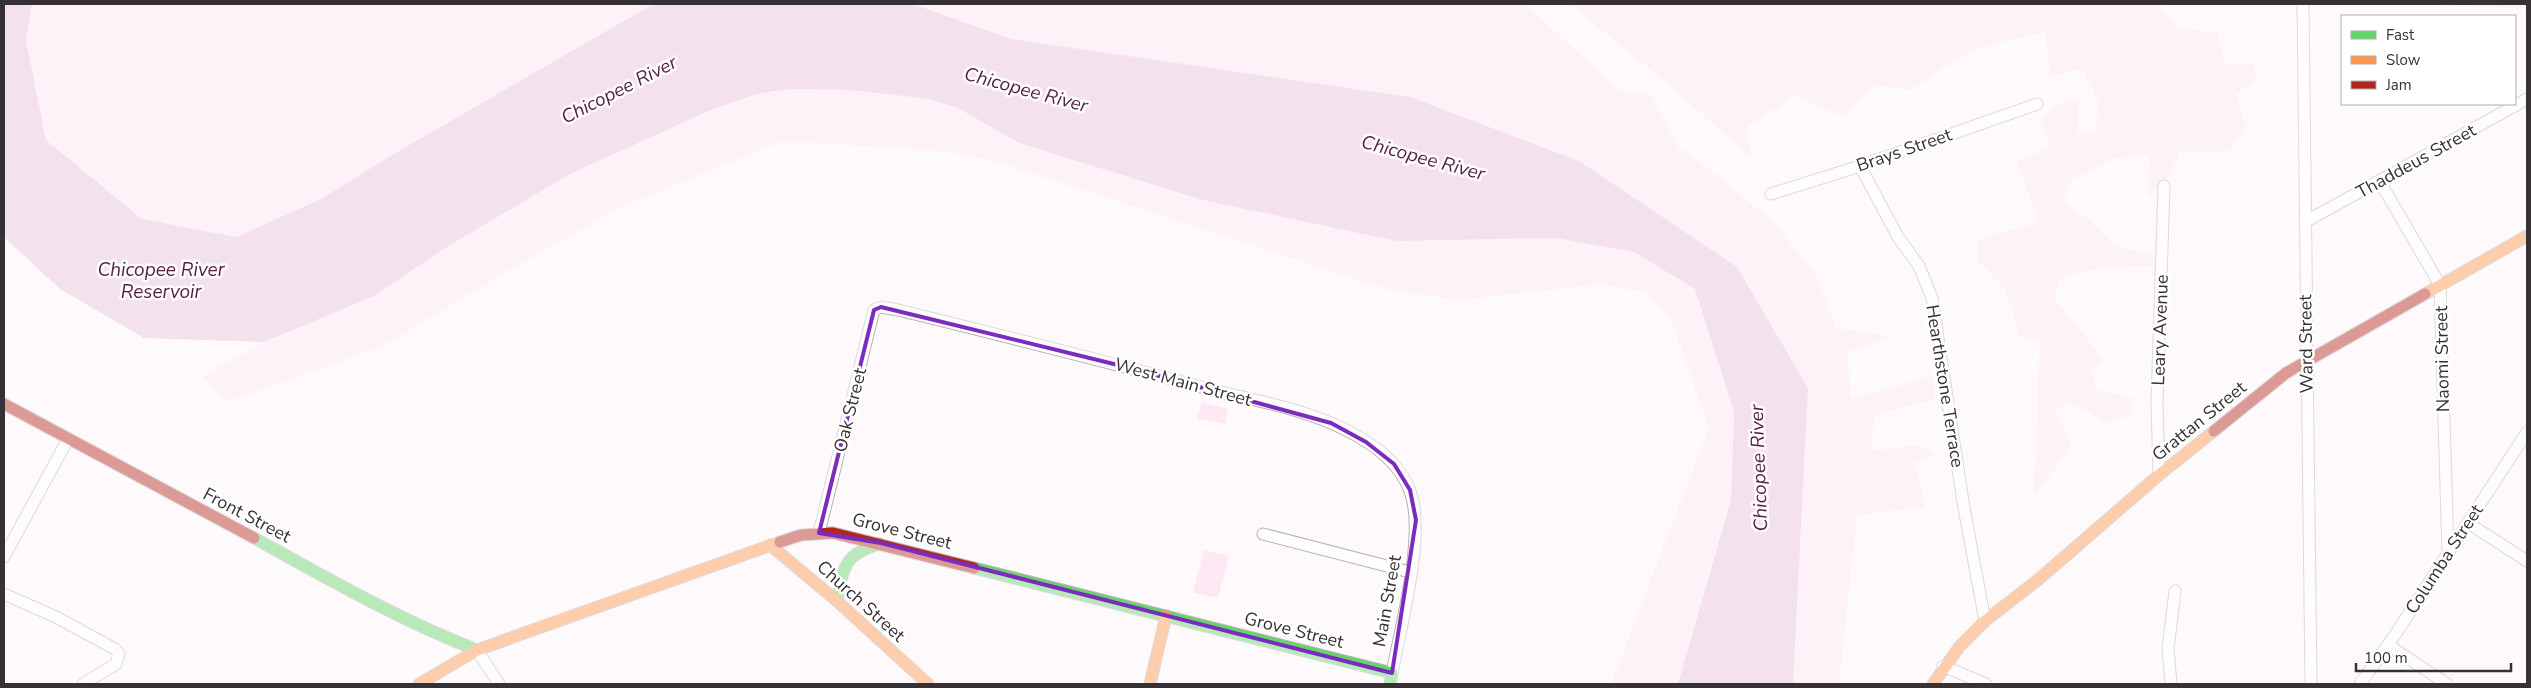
<svg xmlns="http://www.w3.org/2000/svg" width="2531" height="688" font-family="'Nunito Sans',sans-serif">
	<style>
		.green { fill: #fde8f3 }
		.water { fill: #e6c6d7 }
		.lines { fill: none; stroke-linecap: round; stroke-linejoin: round }
		.street-casing { stroke: #b7b3b5; stroke-width: 13 }
		.fast-casing { stroke: #b7b3b5; stroke-width: 13 }
		.slow-casing { stroke: #b7b3b5; stroke-width: 13 }
		.jam-casing { stroke: #b7b3b5; stroke-width: 13 }
		.street { stroke: #fffeff; stroke-width: 11 }
		.fast { stroke: #63d668; stroke-width: 11 }
		.slow { stroke: #ff974d; stroke-width: 11 }
		.jam { stroke: #b3261e; stroke-width: 11 }
		.marked { fill: none; stroke: #7b2cbf; stroke-width: 4; stroke-linejoin: round }
		.labels { text-anchor: middle; dominant-baseline: central; stroke-width: 5; stroke-linejoin: round; paint-order: stroke }
		.street-label { font-size: 18px; fill: #363134; stroke: #fff }
		.water-label { font-size: 19px; font-style: italic; fill: #541f40; stroke: #fff }
	</style>
	<rect width="100%" height="100%" fill="#fefafc"/>
	<path class="green" d="M 32,4 L 653,4 L 392,155 L 321,199 L 236,237 L 142,219 L 46,139 L 26,40 Z
		M 913,4 L 1525,4 L 1619,90 L 1650,94 L 1678,147 L 1701,163 L 1774,222 L 1817,277 L 1836,328 L 1893,337 L 1847,352 L 1851,398 L 1934,376 L 1934,399 L 1875,415 L 1870,451 L 1918,445 L 1936,455 L 1915,463 L 1925,507 L 1857,515 L 1839,684 L 1793,684 L 1808,388 L 1737,267 L 1011,39 Z
		M 1569,4 L 2164,4 L 2161,8 L 2175,27 L 2217,33 L 2225,65 L 2254,64 L 2257,78 L 2236,95 L 2246,125 L 2230,151 L 2181,151 L 2169,175 L 2148,197 L 2149,155 L 2115,158 L 2072,179 L 2063,202 L 2089,220 L 2114,245 L 2155,256 L 2156,266 C 2122,267 2090,265 2058,280 L 2056,300 L 2104,360 L 2092,369 L 2096,390 L 2132,398 L 2131,415 L 2104,424 L 2088,411 L 2069,402 L 2054,413 L 2072,442 L 2057,466 L 2034,494 L 2040,342 L 2020,337 L 2005,289 L 1977,260 L 1978,240 L 2039,222 L 2017,163 L 2051,146 L 2040,121 L 2056,105 L 2077,100 L 2079,134 L 2095,131 L 2099,103 L 2082,69 L 2051,76 L 2045,31 C 2027,37 2007,40 1989,45 C 1960,55 1936,72 1912,90 L 1876,85 L 1843,116 L 1795,96 L 1747,127 L 1751,157 L 1658,76 Z
		M 2419,4 L 2527,4 L 2527,7 L 2524,9 Z
		M 798,89 L 850,90 L 930,99 L 958,108 L 1019,143 L 1397,241 L 1556,238 L 1634,252 L 1695,289 L 1734,412 L 1731,500 L 1678,684 L 1611,684 L 1709,428 L 1671,319 L 1645,292 L 1599,284 L 1461,300 L 1396,292 L 991,160 L 949,152 L 867,146 L 785,141 L 773,145 L 621,207 L 518,265 L 381,347 L 227,402 L 203,376 L 264,342 L 374,296 L 447,247 L 570,174 L 711,110 L 753,95 Z
		M 1202,402 L 1228,409 L 1225,424 L 1197,418 Z
		M 1204,550 L 1229,556 L 1218,598 L 1193,592 Z"/>
	<path class="water" d="M 4,4 L 32,4 L 26,40 L 46,140 L 142,219 L 236,237 L 321,199 L 392,155 L 653,4 L 913,4 L 1011,39 L 1410,97 L 1579,161 L 1737,267 L 1808,388 L 1793,684 L 1678,684 L 1731,500 L 1734,412 L 1695,289 L 1634,252 L 1556,238 L 1397,241 L 1203,200 L 1019,143 L 958,108 L 930,99 L 850,90 L 798,89 L 775,91 L 753,95 L 711,110 L 570,174 L 447,247 L 374,296 L 264,342 L 144,338 L 60,289 L 4,237 Z"/>
	<g class="lines">
		<g class="street-casing">
			<path id="street" d="M 2303,4 L 2311,684
				M 1860,166 L 1898,237 L 1919,266 L 1932,298 L 1964,508 L 1985,621
				M 2380,182 L 2440,285 L 2448,553
				M 1771,194 L 1860,166 L 2037,104
				M 2305,222 L 2527,99
				M 2159,475 L 2157,402 L 2164,186
				M 2468,523 L 2527,561
				M 819,533 L 874,310 L 881,307 L 898,310 C 1000,335 1103,361 1205,388 C 1251,400 1303,408 1346,430 C 1372,443 1400,463 1410,491 C 1426,533 1401,626 1392,673
				M 1263,534 L 1410,572
				M 4,557 L 68,439
				M 4,594 L 56,617 L 115,649 L 119,654 L 116,664 L 83,684
				M 2388,645 L 2447,684
				M 477,650 L 499,684
				M 1943,666 L 1986,684
				M 2171,684 L 2168,649 L 2175,591
				M 2360,684 L 2395,635 L 2527,432"/>
		</g>
		<g class="fast-casing">
			<path id="fast" d="M 254,538 C 327,578 399,620 477,650
				M 974,568 L 1392,673 L 1390,684
				M 837,601 C 843,568 844,554 879,544"/>
		</g>
		<g class="slow-casing">
			<path id="slow" d="M 2425,294 L 2527,236
				M 770,545 L 837,601 L 928,684
				M 419,684 L 477,650 L 780,542
				M 1150,684 L 1166,616
				M 1933,684 L 1960,646 L 1985,621 L 2039,579 L 2159,475 L 2214,431"/>
		</g>
		<g class="jam-casing">
			<path id="jam" d="M 4,404 L 254,538
				M 2214,431 L 2286,373 L 2425,294
				M 780,542 L 801,535 L 833,533 L 974,568"/>
		</g>
		<use href="#street" class="street"/>
		<use href="#fast" class="fast"/>
		<use href="#slow" class="slow"/>
		<use href="#jam" class="jam"/>
	</g>
	<path d="M0 0H2531V688H0ZM 881,307 L 1122,366 L 1331,423 L 1366,442 L 1394,464 L 1410,490 L 1416,520 L 1392,673 L 881,543 L 819,533 L 874,310 Z" fill="#fefafc" fill-opacity=".55" fill-rule="evenodd"/>
	<path class="marked" d="M 881,307 L 1122,366 L 1331,423 L 1366,442 L 1394,464 L 1410,490 L 1416,520 L 1392,673 L 881,543 L 819,533 L 874,310 Z"/>
	<g class="labels">
		<g class="street-label">
			<text transform="translate(1904 150) rotate(-19)">Brays Street</text>
			<text transform="translate(2416 161) rotate(-29)">Thaddeus Street</text>
			<text transform="translate(2160 330) rotate(-88)">Leary Avenue</text>
			<text transform="translate(2306 344) rotate(-91)">Ward Street</text>
			<text transform="translate(2442 359) rotate(-91)">Naomi Street</text>
			<text transform="translate(1183 382) rotate(15)">West Main Street</text>
			<text transform="translate(1945 386) rotate(81)">Hearthstone Terrace</text>
			<text transform="translate(850 410) rotate(-76)">Oak Street</text>
			<text transform="translate(2199 421) rotate(-39)">Grattan Street</text>
			<text transform="translate(247 515) rotate(28)">Front Street</text>
			<text transform="translate(902 531) rotate(14)">Grove Street</text>
			<text transform="translate(2444 559) rotate(-57)">Columba Street</text>
			<text transform="translate(861 601) rotate(42)">Church Street</text>
			<text transform="translate(1387 601) rotate(-80)">Main Street</text>
			<text transform="translate(1294 630) rotate(14)">Grove Street</text>
		</g>
		<g class="water-label">
			<text transform="translate(619 90) rotate(-27)">Chicopee River</text>
			<text transform="translate(1026 90) rotate(15)">Chicopee River</text>
			<text transform="translate(1423 158) rotate(15)">Chicopee River</text>
			<text x="161" y="270">Chicopee River<tspan x="161" dy="22">Reservoir</tspan></text>
			<text transform="translate(1759 468) rotate(-92)">Chicopee River</text>
		</g>
	</g>
	<rect width="2531" height="688" fill="none" stroke="#363134" stroke-width="10"/>
	<rect x="2341" y="15" width="175" height="90" fill="#ffffff" stroke="#afadae"/>
	<rect x="2351" y="31" width="25" height="8" fill="#63d668" stroke="#afadae"/>
	<text x="2386" y="40" font-size="15" fill="#363134">Fast</text>
	<rect x="2351" y="56" width="25" height="8" fill="#ff974d" stroke="#afadae"/>
	<text x="2386" y="65" font-size="15" fill="#363134">Slow</text>
	<rect x="2351" y="81" width="25" height="8" fill="#b3261e" stroke="#afadae"/>
	<text x="2386" y="90" font-size="15" fill="#363134">Jam</text>
	<path d="M2356 663v8h155v-8" fill="none" stroke="#363134" stroke-width="2.5"/>
	<text x="2364" y="663" font-size="15" fill="#363134" stroke="#ffffff" stroke-width="4" paint-order="stroke">100 m</text>
</svg>
